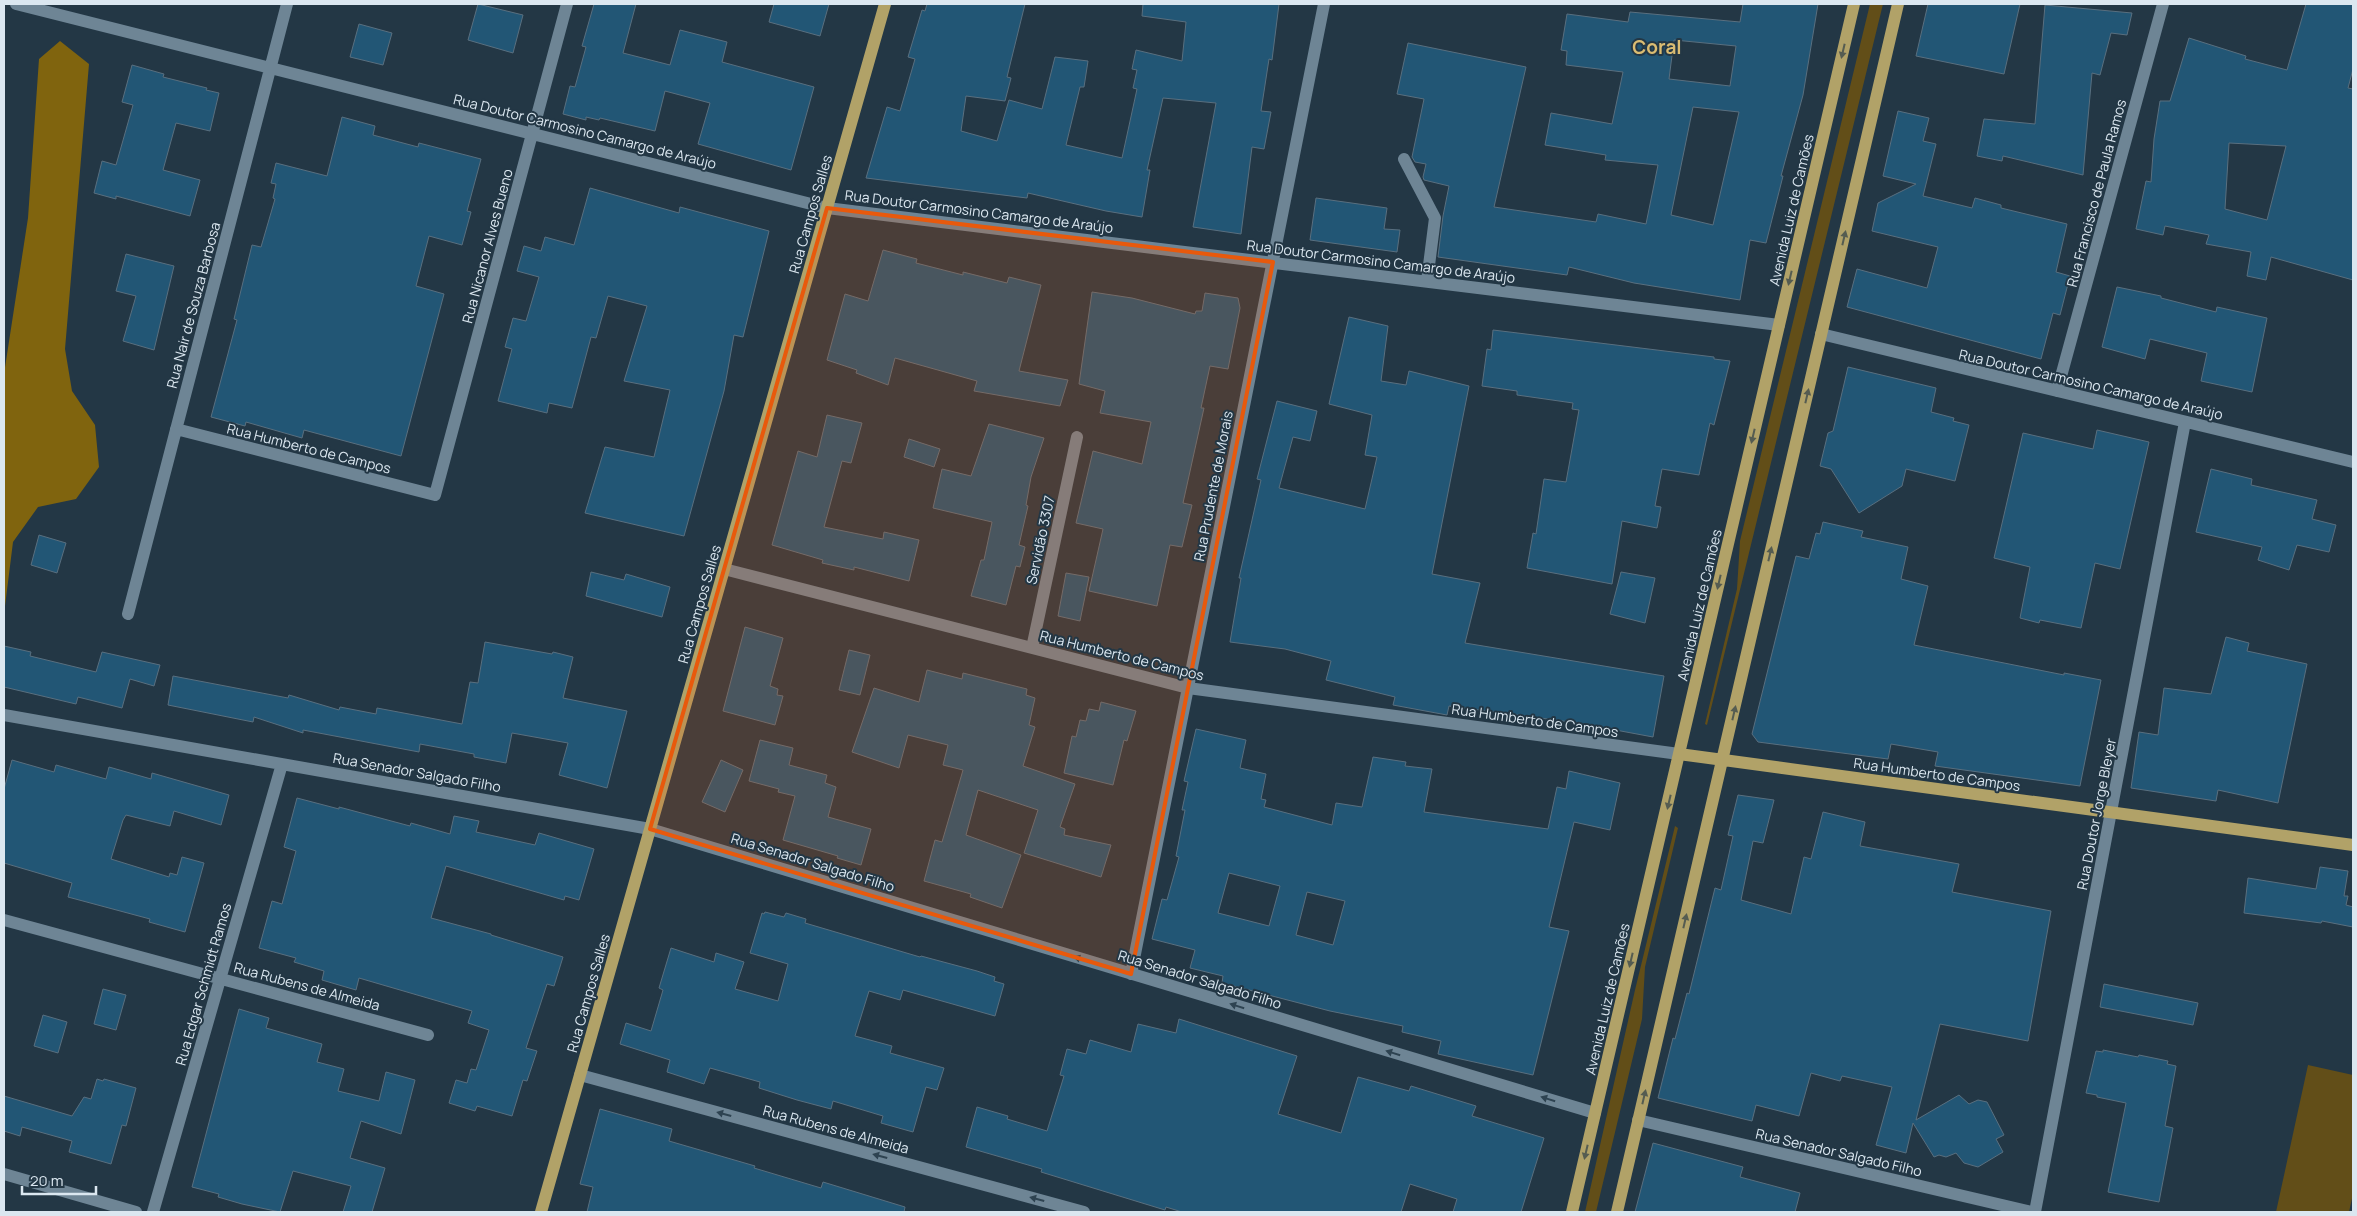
<svg xmlns="http://www.w3.org/2000/svg" width="2357" height="1216" font-family="Manrope,sans-serif">
	<style>
		.green { fill: #624e18 }
		.forest { fill: #80640e }
		.building { fill: #225675; stroke: #596f7f; fill-rule: evenodd }
		.lines { fill: none; stroke-linecap: round; stroke-linejoin: round }
		.minor { stroke: #6e8595; stroke-width: 12 }
		.major { stroke: #b1a268; stroke-width: 12 }
		.oneway { fill: #555c51 }
		.oneway2 { fill: #2e4351 }
		.marked { fill: #e8590c; fill-opacity: 0.2; stroke: #e8590c; stroke-width: 4; stroke-linejoin: round }
		.labels { text-anchor: middle; dominant-baseline: central; stroke-width: 4; stroke-linejoin: round; paint-order: stroke }
		.street-label { font-size: 14px; fill: #dbe7f0; stroke: #233745 }
		.district-label { font-size: 19px; font-weight: bold; fill: #dabc72; stroke: #233745 }
	</style>
	<rect width="100%" height="100%" fill="#233745"/>
	<path class="green" d="M 1870,4 L 1883,4 L 1707,725 L 1705,724 L 1737,589 L 1740,541 Z
		M 1675,826 L 1678,828 L 1645,967 L 1642,1019 L 1596,1212 L 1585,1212 L 1635,990 Z
		M 2308,1065 L 2353,1075 L 2353,1194 L 2349,1212 L 2276,1212 Z"/>
	<path class="forest" d="M 60,41 L 89,64 L 65,349 L 72,391 L 95,425 L 99,467 L 76,499 L 38,507 L 13,542 L 4,614 L 4,374 L 28,218 L 39,59 Z"/>
	<path class="building" d="M 478,4 L 523,15 L 513,53 L 468,40 Z
		M 594,4 L 636,4 L 623,53 L 670,65 L 680,30 L 727,42 L 722,62 L 814,87 L 791,170 L 698,144 L 710,103 L 665,91 L 655,131 L 600,118 L 599,120 L 586,117 L 586,120 L 563,114 L 570,86 L 575,87 L 586,47 L 582,46 Z
		M 774,4 L 829,4 L 820,36 L 769,22 Z
		M 927,4 L 1025,4 L 1007,77 L 1011,78 L 1005,101 L 966,96 L 961,131 L 997,141 L 1009,100 L 1042,109 L 1055,57 L 1088,61 L 1084,87 L 1080,87 L 1066,145 L 1122,158 L 1137,89 L 1133,88 L 1137,70 L 1132,69 L 1136,50 L 1182,61 L 1186,22 L 1142,16 L 1143,4 L 1279,4 L 1272,60 L 1269,59 L 1261,111 L 1271,112 L 1264,149 L 1252,147 L 1241,234 L 1193,227 L 1216,103 L 1163,98 L 1147,170 L 1150,170 L 1142,217 L 1106,211 L 1028,193 L 1027,198 L 866,178 L 887,107 L 900,111 L 915,59 L 908,57 L 922,10 L 925,11 Z
		M 1743,4 L 1818,4 L 1803,95 L 1781,176 L 1783,176 L 1766,243 L 1750,240 L 1740,300 L 1634,283 L 1569,267 L 1567,275 L 1438,257 L 1443,216 L 1449,186 L 1424,180 L 1423,177 L 1426,164 L 1415,162 L 1412,157 L 1424,99 L 1397,94 L 1408,43 L 1526,67 L 1494,207 L 1596,222 L 1598,214 L 1646,224 L 1658,165 L 1605,160 L 1606,155 L 1545,145 L 1551,113 L 1612,124 L 1623,72 L 1566,65 L 1567,51 L 1561,50 L 1567,14 L 1628,22 L 1630,12 L 1740,22 ZM 1674,40 L 1736,46 L 1730,86 L 1669,79 ZM 1693,107 L 1739,112 L 1713,225 L 1671,215 Z
		M 1928,4 L 2020,4 L 2004,74 L 1916,56 Z
		M 2306,4 L 2353,4 L 2353,69 L 2348,88 L 2353,89 L 2353,280 L 2271,257 L 2266,280 L 2247,276 L 2251,252 L 2206,244 L 2209,235 L 2165,226 L 2163,235 L 2136,229 L 2146,181 L 2151,182 L 2154,139 L 2160,101 L 2170,101 L 2189,38 L 2246,56 L 2245,59 L 2287,70 ZM 2229,143 L 2286,146 L 2267,220 L 2225,209 Z
		M 2045,5 L 2132,13 L 2127,35 L 2111,33 L 2100,75 L 2092,73 L 2083,175 L 2003,156 L 2002,161 L 1977,156 L 1984,119 L 2035,124 Z
		M 359,24 L 392,33 L 383,65 L 350,57 Z
		M 132,65 L 164,74 L 163,77 L 207,88 L 206,90 L 219,93 L 210,131 L 176,123 L 163,170 L 200,180 L 190,216 L 116,196 L 116,199 L 94,193 L 102,161 L 116,165 L 133,105 L 122,102 Z
		M 1898,111 L 1929,118 L 1923,141 L 1936,144 L 1923,196 L 1972,208 L 1975,198 L 2001,205 L 2001,208 L 2067,224 L 2056,272 L 2070,276 L 2060,315 L 2053,313 L 2041,359 L 1847,307 L 1857,269 L 1927,288 L 1938,247 L 1872,231 L 1878,203 L 1916,184 L 1883,176 Z
		M 342,117 L 375,126 L 373,135 L 418,147 L 419,143 L 481,159 L 467,211 L 471,212 L 462,245 L 429,236 L 416,286 L 444,294 L 401,456 L 304,430 L 302,438 L 246,422 L 245,426 L 211,417 L 237,320 L 234,319 L 252,245 L 261,247 L 275,199 L 273,198 L 276,184 L 271,183 L 276,163 L 327,176 Z
		M 590,188 L 679,213 L 680,207 L 769,231 L 743,337 L 734,335 L 724,391 L 684,536 L 585,513 L 605,447 L 654,457 L 670,390 L 624,381 L 647,306 L 608,296 L 596,338 L 591,337 L 572,408 L 549,403 L 547,413 L 498,401 L 512,349 L 505,347 L 513,318 L 526,321 L 539,277 L 517,271 L 524,246 L 541,251 L 545,237 L 574,245 Z
		M 1316,198 L 1387,208 L 1384,229 L 1400,230 L 1397,252 L 1310,240 Z
		M 883,250 L 917,259 L 916,263 L 963,275 L 963,272 L 1007,283 L 1009,277 L 1041,285 L 1019,371 L 1068,380 L 1060,406 L 974,391 L 977,381 L 895,358 L 888,385 L 856,373 L 857,370 L 827,360 L 845,294 L 868,301 Z
		M 126,254 L 174,266 L 154,350 L 123,341 L 136,296 L 116,291 Z
		M 2117,287 L 2161,296 L 2161,298 L 2216,312 L 2217,307 L 2267,318 L 2252,392 L 2201,381 L 2207,353 L 2150,339 L 2145,359 L 2102,347 Z
		M 1092,292 L 1132,298 L 1195,314 L 1196,311 L 1202,311 L 1205,293 L 1238,298 L 1240,308 L 1228,369 L 1210,366 L 1201,408 L 1204,408 L 1183,503 L 1192,505 L 1182,547 L 1170,545 L 1157,606 L 1089,591 L 1103,529 L 1076,523 L 1093,451 L 1142,464 L 1151,422 L 1100,413 L 1105,391 L 1079,384 Z
		M 1349,317 L 1388,326 L 1381,381 L 1406,385 L 1409,371 L 1469,386 L 1432,574 L 1480,583 L 1465,643 L 1664,676 L 1653,737 L 1578,723 L 1449,706 L 1447,715 L 1393,705 L 1395,697 L 1326,680 L 1331,661 L 1285,649 L 1230,642 L 1241,578 L 1239,578 L 1261,480 L 1257,479 L 1277,401 L 1317,411 L 1310,441 L 1293,437 L 1279,488 L 1365,509 L 1377,457 L 1365,455 L 1372,415 L 1329,404 Z
		M 1493,330 L 1714,357 L 1714,359 L 1730,361 L 1714,425 L 1710,423 L 1699,475 L 1662,469 L 1655,506 L 1661,507 L 1657,528 L 1622,521 L 1612,584 L 1527,568 L 1533,533 L 1536,534 L 1544,479 L 1566,482 L 1579,410 L 1572,409 L 1573,403 L 1517,395 L 1517,391 L 1482,386 L 1487,349 L 1491,350 Z
		M 1848,367 L 1936,388 L 1931,412 L 1954,418 L 1953,421 L 1969,425 L 1955,481 L 1906,469 L 1902,486 L 1859,513 L 1831,469 L 1820,466 L 1828,433 L 1833,431 Z
		M 827,415 L 862,423 L 851,463 L 842,461 L 824,527 L 883,539 L 884,532 L 919,540 L 909,581 L 854,567 L 854,570 L 822,563 L 823,560 L 772,545 L 798,451 L 817,457 Z
		M 989,424 L 1044,438 L 1031,477 L 1026,505 L 1028,506 L 1019,545 L 1025,547 L 1020,567 L 1016,566 L 1006,605 L 971,596 L 981,560 L 984,560 L 992,522 L 933,508 L 942,469 L 971,476 Z
		M 2097,430 L 2149,442 L 2120,569 L 2095,563 L 2081,628 L 2040,620 L 2039,623 L 2020,618 L 2030,567 L 1994,558 L 2023,433 L 2093,449 Z
		M 909,439 L 940,449 L 934,467 L 904,457 Z
		M 2211,469 L 2252,479 L 2251,485 L 2317,500 L 2312,519 L 2336,525 L 2329,552 L 2297,545 L 2289,570 L 2258,560 L 2262,547 L 2196,532 Z
		M 1823,522 L 1863,531 L 1861,537 L 1908,547 L 1901,579 L 1928,586 L 1914,645 L 2064,675 L 2064,673 L 2101,680 L 2080,786 L 1935,766 L 1938,752 L 1891,744 L 1888,759 L 1758,742 L 1752,734 L 1796,556 L 1809,559 L 1816,533 L 1820,534 Z
		M 39,535 L 66,543 L 57,573 L 31,565 Z
		M 591,572 L 624,580 L 626,574 L 670,587 L 662,617 L 586,596 Z
		M 1621,572 L 1655,578 L 1645,623 L 1610,614 Z
		M 1066,573 L 1089,577 L 1080,621 L 1058,616 Z
		M 745,627 L 783,638 L 770,686 L 778,689 L 777,695 L 783,696 L 775,725 L 723,711 Z
		M 2226,637 L 2249,643 L 2247,651 L 2307,664 L 2278,803 L 2218,790 L 2216,801 L 2131,788 L 2139,732 L 2158,735 L 2164,688 L 2211,694 Z
		M 485,642 L 552,654 L 553,652 L 573,657 L 563,698 L 627,711 L 607,788 L 559,775 L 568,743 L 512,733 L 506,763 L 474,757 L 474,754 L 420,744 L 419,752 L 303,730 L 303,733 L 254,717 L 253,722 L 168,705 L 173,676 L 288,698 L 289,695 L 339,710 L 340,707 L 376,714 L 377,708 L 462,724 L 470,682 L 478,683 Z
		M 4,646 L 31,652 L 30,656 L 96,672 L 102,652 L 160,665 L 154,686 L 130,679 L 122,708 L 78,697 L 76,704 L 4,687 Z
		M 849,650 L 870,655 L 860,695 L 839,690 Z
		M 927,670 L 962,679 L 963,673 L 1027,689 L 1026,695 L 1035,698 L 1029,725 L 1035,727 L 1023,766 L 1075,784 L 1060,827 L 1065,829 L 1064,835 L 1111,845 L 1101,877 L 1024,853 L 1038,810 L 978,790 L 966,835 L 1021,855 L 1002,908 L 970,897 L 971,894 L 924,881 L 935,840 L 942,842 L 963,770 L 943,765 L 948,745 L 908,735 L 899,768 L 852,752 L 874,688 L 919,702 Z
		M 1101,702 L 1136,711 L 1127,741 L 1124,740 L 1113,785 L 1064,773 L 1072,736 L 1076,737 L 1080,720 L 1086,721 L 1089,709 L 1099,711 Z
		M 1196,729 L 1246,740 L 1240,768 L 1266,774 L 1261,799 L 1266,800 L 1264,807 L 1332,825 L 1336,803 L 1362,807 L 1373,757 L 1406,762 L 1405,766 L 1432,769 L 1424,812 L 1548,829 L 1557,787 L 1566,789 L 1569,771 L 1620,783 L 1610,830 L 1574,822 L 1549,927 L 1569,931 L 1533,1075 L 1438,1054 L 1441,1041 L 1402,1032 L 1403,1026 L 1330,1011 L 1222,983 L 1223,976 L 1190,968 L 1195,950 L 1152,939 L 1162,899 L 1167,900 L 1179,857 L 1176,856 L 1185,810 L 1182,810 L 1188,782 L 1184,781 ZM 1229,873 L 1280,886 L 1269,926 L 1218,913 ZM 1307,892 L 1345,901 L 1333,945 L 1296,935 Z
		M 760,740 L 793,748 L 789,765 L 827,775 L 825,783 L 836,787 L 828,817 L 871,829 L 861,865 L 837,858 L 838,856 L 783,840 L 795,796 L 778,792 L 779,789 L 749,781 Z
		M 12,760 L 54,772 L 56,765 L 106,779 L 109,767 L 151,779 L 152,773 L 229,795 L 221,825 L 174,811 L 170,826 L 126,815 L 123,820 L 111,859 L 169,877 L 170,873 L 177,875 L 182,857 L 204,863 L 185,932 L 149,922 L 150,919 L 68,897 L 72,883 L 4,863 L 4,789 Z
		M 721,760 L 743,770 L 725,812 L 702,802 Z
		M 1738,795 L 1774,800 L 1763,843 L 1753,841 L 1741,900 L 1791,914 L 1804,857 L 1811,859 L 1823,812 L 1865,822 L 1860,846 L 1959,864 L 1952,892 L 2051,911 L 2028,1041 L 1940,1024 L 1916,1120 L 1959,1095 L 1969,1104 L 1978,1100 L 1987,1102 L 2004,1135 L 1996,1139 L 2003,1152 L 1978,1167 L 1964,1163 L 1956,1153 L 1946,1157 L 1939,1155 L 1934,1157 L 1913,1123 L 1906,1153 L 1876,1145 L 1892,1087 L 1842,1076 L 1840,1081 L 1811,1073 L 1799,1116 L 1756,1105 L 1752,1121 L 1658,1098 L 1673,1038 L 1675,1039 L 1687,993 L 1689,994 L 1715,888 L 1721,890 L 1733,836 L 1728,835 Z
		M 297,798 L 339,809 L 339,807 L 410,826 L 411,823 L 450,834 L 454,816 L 479,821 L 476,832 L 535,845 L 539,833 L 594,849 L 579,900 L 565,896 L 564,900 L 446,866 L 431,918 L 491,934 L 491,935 L 563,957 L 554,986 L 547,984 L 526,1048 L 537,1051 L 527,1081 L 523,1080 L 512,1116 L 477,1106 L 475,1111 L 449,1103 L 456,1080 L 467,1083 L 471,1069 L 476,1070 L 489,1030 L 468,1023 L 472,1011 L 359,978 L 356,990 L 322,980 L 324,971 L 294,962 L 296,958 L 259,948 L 272,901 L 282,904 L 296,851 L 284,847 Z
		M 2320,867 L 2348,871 L 2344,896 L 2348,896 L 2346,905 L 2353,907 L 2353,927 L 2322,921 L 2321,923 L 2244,913 L 2248,878 L 2316,889 Z
		M 765,912 L 784,917 L 786,913 L 806,919 L 805,923 L 920,957 L 921,956 L 977,971 L 995,977 L 994,981 L 1004,984 L 995,1016 L 903,990 L 900,1000 L 869,991 L 855,1036 L 892,1046 L 890,1053 L 944,1068 L 937,1090 L 926,1087 L 913,1132 L 881,1123 L 883,1116 L 833,1101 L 831,1109 L 797,1100 L 759,1088 L 760,1082 L 710,1068 L 704,1084 L 667,1072 L 670,1060 L 620,1044 L 626,1023 L 651,1031 L 663,990 L 659,988 L 671,948 L 714,962 L 716,953 L 744,962 L 735,989 L 778,1001 L 788,964 L 750,953 L 762,913 L 764,914 Z
		M 2104,984 L 2198,1003 L 2193,1025 L 2100,1007 Z
		M 103,989 L 126,995 L 116,1030 L 94,1024 Z
		M 239,1009 L 269,1018 L 266,1028 L 322,1044 L 317,1062 L 344,1069 L 338,1091 L 379,1101 L 386,1072 L 415,1080 L 401,1134 L 361,1121 L 350,1158 L 385,1168 L 372,1212 L 343,1212 L 351,1186 L 293,1171 L 280,1212 L 242,1204 L 218,1197 L 219,1194 L 192,1187 Z
		M 43,1015 L 67,1022 L 58,1053 L 34,1046 Z
		M 1179,1019 L 1297,1056 L 1278,1114 L 1341,1133 L 1358,1077 L 1409,1091 L 1411,1086 L 1476,1106 L 1472,1116 L 1544,1138 L 1521,1212 L 1453,1212 L 1457,1199 L 1410,1184 L 1401,1212 L 1182,1212 L 1166,1207 L 1165,1210 L 1041,1172 L 1042,1169 L 966,1147 L 977,1107 L 1008,1116 L 1007,1119 L 1047,1131 L 1064,1076 L 1060,1075 L 1067,1049 L 1086,1054 L 1090,1040 L 1131,1052 L 1138,1024 L 1176,1033 Z
		M 2103,1050 L 2138,1057 L 2139,1055 L 2168,1061 L 2167,1064 L 2176,1066 L 2165,1126 L 2173,1128 L 2159,1202 L 2108,1192 L 2126,1103 L 2097,1097 L 2097,1095 L 2086,1093 L 2096,1051 L 2103,1052 Z
		M 97,1079 L 103,1081 L 104,1079 L 136,1088 L 126,1126 L 122,1125 L 111,1164 L 69,1152 L 72,1141 L 22,1127 L 20,1136 L 4,1131 L 4,1096 L 72,1116 L 84,1097 L 91,1099 Z
		M 600,1109 L 672,1129 L 669,1141 L 755,1166 L 754,1168 L 821,1188 L 823,1182 L 905,1207 L 904,1212 L 587,1212 L 593,1187 L 580,1184 Z
		M 1653,1143 L 1743,1167 L 1740,1177 L 1800,1193 L 1795,1212 L 1635,1212 Z"/>
	<g class="lines">
		<path class="minor" d="M 16,4 L 827,208 L 1779,325
			M 1404,159 L 1435,218 L 1427,281
			M 1821,334 L 2353,462
			M 2057,391 L 2163,4
			M 176,429 L 435,495 L 567,4
			M 724,569 L 1188,688 L 1679,754
			M 128,614 L 287,4
			M 1032,648 L 1077,437
			M 4,715 L 650,829 L 1595,1113
			M 4,920 L 428,1035
			M 1131,974 L 1324,4
			M 580,1075 L 1084,1212
			M 1638,1120 L 2032,1212
			M 4,1174 L 136,1212
			M 153,1212 L 282,764
			M 2035,1212 L 2185,422"/>
		<path class="major" d="M 1679,754 L 2353,845
			M 541,1212 L 885,4
			M 1572,1212 L 1854,4
			M 1617,1212 L 1898,4"/>
	</g>
	<defs><path id="oneway-solid" d="M-6-.8H1V-3.2L6.5 0L1 3.2V.8H-6Z" transform="scale(1.25)"/></defs>
	<g class="oneway">
		<use href="#oneway-solid" transform="translate(1843 51) rotate(103)"/>
		<use href="#oneway-solid" transform="translate(1844 238) rotate(-77)"/>
		<use href="#oneway-solid" transform="translate(1790 278) rotate(103)"/>
		<use href="#oneway-solid" transform="translate(1807 396) rotate(-77)"/>
		<use href="#oneway-solid" transform="translate(1753 436) rotate(103)"/>
		<use href="#oneway-solid" transform="translate(1770 554) rotate(-77)"/>
		<use href="#oneway-solid" transform="translate(1719 582) rotate(103)"/>
		<use href="#oneway-solid" transform="translate(1734 713) rotate(-77)"/>
		<use href="#oneway-solid" transform="translate(1669 802) rotate(103)"/>
		<use href="#oneway-solid" transform="translate(1685 921) rotate(-77)"/>
		<use href="#oneway-solid" transform="translate(1631 960) rotate(103)"/>
		<use href="#oneway-solid" transform="translate(1644 1097) rotate(-77)"/>
		<use href="#oneway-solid" transform="translate(1586 1152) rotate(103)"/>
	</g>
	<g class="oneway2">
		<use href="#oneway-solid" transform="translate(1081 959) rotate(-163)"/>
		<use href="#oneway-solid" transform="translate(1237 1006) rotate(-163)"/>
		<use href="#oneway-solid" transform="translate(1393 1053) rotate(-163)"/>
		<use href="#oneway-solid" transform="translate(1548 1099) rotate(-163)"/>
		<use href="#oneway-solid" transform="translate(724 1114) rotate(-165)"/>
		<use href="#oneway-solid" transform="translate(880 1156) rotate(-165)"/>
		<use href="#oneway-solid" transform="translate(1037 1199) rotate(-165)"/>
	</g>
	<path class="marked" d="M 827,208 L 1273,262 L 1131,974 L 650,829 Z"/>
	<g class="labels">
		<g class="street-label">
			<text transform="translate(585 131) rotate(14)">Rua Doutor Carmosino Camargo de Araújo</text>
			<text transform="translate(2096 193) rotate(-75)">Rua Francisco de Paula Ramos</text>
			<text transform="translate(1791 210) rotate(-77)">Avenida Luiz de Camões</text>
			<text transform="translate(979 211) rotate(7)">Rua Doutor Carmosino Camargo de Araújo</text>
			<text transform="translate(810 214) rotate(-74)">Rua Campos Salles</text>
			<text transform="translate(487 246) rotate(-75)">Rua Nicanor Alves Bueno</text>
			<text transform="translate(1381 261) rotate(7)">Rua Doutor Carmosino Camargo de Araújo</text>
			<text transform="translate(193 305) rotate(-75)">Rua Nair de Souza Barbosa</text>
			<text transform="translate(2091 384) rotate(13)">Rua Doutor Carmosino Camargo de Araújo</text>
			<text transform="translate(309 448) rotate(14)">Rua Humberto de Campos</text>
			<text transform="translate(1213 486) rotate(-79)">Rua Prudente de Morais</text>
			<text transform="translate(1040 540) rotate(-78)">Servidão 3307</text>
			<text transform="translate(699 604) rotate(-74)">Rua Campos Salles</text>
			<text transform="translate(1699 605) rotate(-77)">Avenida Luiz de Camões</text>
			<text transform="translate(1122 655) rotate(14)">Rua Humberto de Campos</text>
			<text transform="translate(1535 720) rotate(8)">Rua Humberto de Campos</text>
			<text transform="translate(417 772) rotate(10)">Rua Senador Salgado Filho</text>
			<text transform="translate(1937 774) rotate(8)">Rua Humberto de Campos</text>
			<text transform="translate(2096 814) rotate(-79)">Rua Doutor Jorge Bleyer</text>
			<text transform="translate(813 862) rotate(17)">Rua Senador Salgado Filho</text>
			<text transform="translate(1200 979) rotate(17)">Rua Senador Salgado Filho</text>
			<text transform="translate(203 984) rotate(-74)">Rua Edgar Schmidt Ramos</text>
			<text transform="translate(307 986) rotate(15)">Rua Rubens de Almeida</text>
			<text transform="translate(588 993) rotate(-74)">Rua Campos Salles</text>
			<text transform="translate(1607 999) rotate(-77)">Avenida Luiz de Camões</text>
			<text transform="translate(836 1129) rotate(15)">Rua Rubens de Almeida</text>
			<text transform="translate(1839 1152) rotate(13)">Rua Senador Salgado Filho</text>
		</g>
		<g class="district-label">
			<text x="1657" y="47">Coral</text>
		</g>
	</g>
	<rect width="2357" height="1216" fill="none" stroke="#dbe7f0" stroke-width="10"/>
	<path d="M22 1186v8h74v-8" fill="none" stroke="#dbe7f0" stroke-width="2.5"/>
	<text x="30" y="1186" font-size="15" fill="#dbe7f0" stroke="#233745" stroke-width="4" paint-order="stroke">20 m</text>
</svg>
